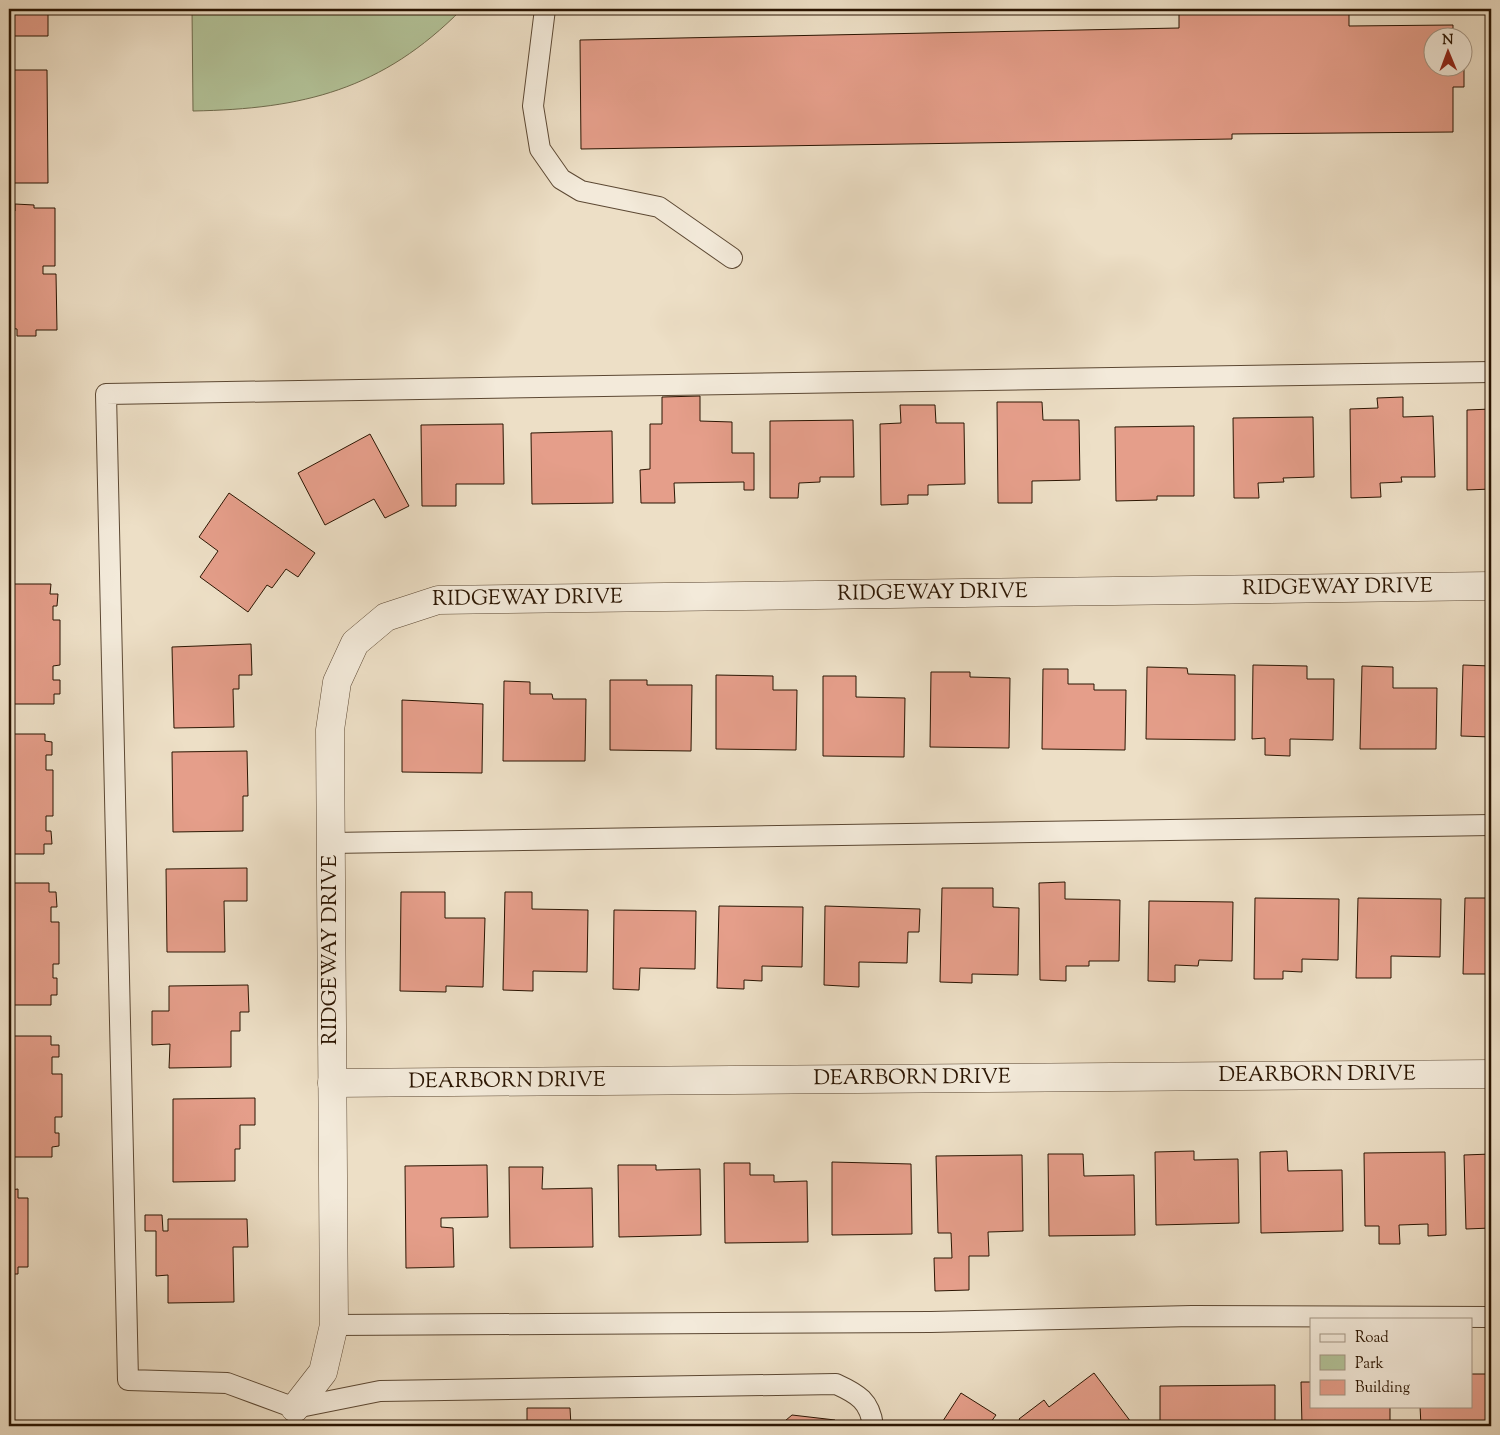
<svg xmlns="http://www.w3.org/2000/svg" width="1500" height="1435" font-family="'Sorts Mill Goudy',serif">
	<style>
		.green { fill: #b3c399; stroke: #6f6c4e }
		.building { fill: #e59e8a; stroke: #2b1502 }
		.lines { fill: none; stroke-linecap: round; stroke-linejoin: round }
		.service-casing { stroke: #5c4833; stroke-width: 22 }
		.minor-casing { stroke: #5c4833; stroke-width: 29 }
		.service { stroke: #f3eada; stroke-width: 20 }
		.minor { stroke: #f3eada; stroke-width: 28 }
		.labels { text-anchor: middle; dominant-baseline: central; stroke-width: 5; stroke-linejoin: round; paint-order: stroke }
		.street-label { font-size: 21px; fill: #2b1502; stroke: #f3eada }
	</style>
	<rect width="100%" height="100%" fill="#eddfc6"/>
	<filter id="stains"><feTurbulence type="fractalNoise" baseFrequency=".004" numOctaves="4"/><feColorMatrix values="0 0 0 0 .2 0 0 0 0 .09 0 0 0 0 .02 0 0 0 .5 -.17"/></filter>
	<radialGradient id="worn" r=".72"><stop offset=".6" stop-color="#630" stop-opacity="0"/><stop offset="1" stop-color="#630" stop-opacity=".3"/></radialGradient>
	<path class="green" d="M 192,9 L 462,9 C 382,90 303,109 193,111 Z"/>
	<path class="building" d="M 9,9 L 48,9 L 48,36 L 9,36 Z
		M 1179,9 L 1349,9 L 1349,26 L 1453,25 L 1453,38 L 1432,38 L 1432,68 L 1464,68 L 1464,87 L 1453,87 L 1453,132 L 1232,134 L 1232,139 L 581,149 L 580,40 L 1179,28 Z
		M 9,70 L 47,70 L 48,183 L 9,183 Z
		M 15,204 L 34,205 L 34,208 L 55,208 L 55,266 L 43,266 L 43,274 L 56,274 L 57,330 L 36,330 L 36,336 L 17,336 L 17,329 L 9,328 L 9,211 L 15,211 Z
		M 700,396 L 700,421 L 732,422 L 732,453 L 754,453 L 754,490 L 744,490 L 744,482 L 674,483 L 675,503 L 641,503 L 640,470 L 650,469 L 650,424 L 662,424 L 662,397 Z
		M 1403,397 L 1403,417 L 1433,416 L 1435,477 L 1401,477 L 1402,482 L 1380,483 L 1381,497 L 1351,498 L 1350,409 L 1378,408 L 1377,398 Z
		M 997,402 L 1042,402 L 1043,420 L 1079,420 L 1080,480 L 1032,481 L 1032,503 L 998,503 Z
		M 900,405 L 935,405 L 936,423 L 964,423 L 965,484 L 928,485 L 928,495 L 908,495 L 908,504 L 881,505 L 880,424 L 901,423 Z
		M 1491,409 L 1491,489 L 1467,490 L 1467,410 Z
		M 1313,417 L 1314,477 L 1283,478 L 1284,482 L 1258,483 L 1259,498 L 1234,498 L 1233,418 Z
		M 853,420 L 854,477 L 820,477 L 820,482 L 799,483 L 798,498 L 770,498 L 770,421 Z
		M 503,424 L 504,484 L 456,484 L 456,506 L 422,506 L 421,425 Z
		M 1194,426 L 1194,496 L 1157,496 L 1157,500 L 1116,501 L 1115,427 Z
		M 612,431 L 613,503 L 532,504 L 531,433 Z
		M 370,434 L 409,506 L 385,518 L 374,499 L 325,525 L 298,473 Z
		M 229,493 L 315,553 L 298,577 L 286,569 L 272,588 L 267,585 L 248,612 L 200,577 L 218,551 L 199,537 Z
		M 9,584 L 51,584 L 50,594 L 58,594 L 57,606 L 53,606 L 53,620 L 60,620 L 60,665 L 53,666 L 53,680 L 60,680 L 60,694 L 54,694 L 54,704 L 9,704 Z
		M 251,644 L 252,675 L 239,675 L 239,689 L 233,689 L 234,727 L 174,728 L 172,647 Z
		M 1253,665 L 1307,666 L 1307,679 L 1334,679 L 1333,740 L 1290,739 L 1290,756 L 1265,755 L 1265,738 L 1252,739 Z
		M 1463,665 L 1491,666 L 1491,737 L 1461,736 Z
		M 1362,666 L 1393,667 L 1393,688 L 1437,688 L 1436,749 L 1360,749 Z
		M 1147,667 L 1187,668 L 1188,674 L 1235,675 L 1235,740 L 1146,739 Z
		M 1043,669 L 1068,669 L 1068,684 L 1094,684 L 1094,690 L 1126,690 L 1125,750 L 1042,749 Z
		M 931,672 L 970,672 L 970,677 L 1010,678 L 1009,748 L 930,747 Z
		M 716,675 L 773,676 L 773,690 L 797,690 L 796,750 L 716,749 Z
		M 823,676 L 856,676 L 856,697 L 905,698 L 904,757 L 823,756 Z
		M 610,680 L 647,680 L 647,685 L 692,685 L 691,751 L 610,750 Z
		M 504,681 L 530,682 L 530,694 L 552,694 L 553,699 L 586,699 L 585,761 L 503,761 Z
		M 402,700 L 483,704 L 482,773 L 402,772 Z
		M 9,734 L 45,734 L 45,741 L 52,742 L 52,755 L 46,755 L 46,770 L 53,770 L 53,816 L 46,816 L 46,831 L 51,831 L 52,844 L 44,844 L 44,854 L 9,854 Z
		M 247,751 L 248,796 L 243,796 L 243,831 L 173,832 L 172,752 Z
		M 247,868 L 247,901 L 224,901 L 225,952 L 167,952 L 166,869 Z
		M 1065,882 L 1065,899 L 1120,900 L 1119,961 L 1089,961 L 1089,966 L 1066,966 L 1066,981 L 1040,980 L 1039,883 Z
		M 9,883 L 49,883 L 49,892 L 56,892 L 57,907 L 51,907 L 51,922 L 59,922 L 59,964 L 53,964 L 53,978 L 57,978 L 57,995 L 51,995 L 51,1005 L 9,1005 Z
		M 942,888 L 993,888 L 993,907 L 1019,908 L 1018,975 L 972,974 L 972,983 L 940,982 Z
		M 401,892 L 445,892 L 445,918 L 485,918 L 483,987 L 446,986 L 446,992 L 400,991 Z
		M 505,892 L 532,892 L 532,909 L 588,910 L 587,972 L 533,971 L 533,991 L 503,990 Z
		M 1255,898 L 1339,899 L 1338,960 L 1302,959 L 1302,972 L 1283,971 L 1283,979 L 1254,979 Z
		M 1358,898 L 1441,899 L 1440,957 L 1391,956 L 1391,978 L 1356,978 Z
		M 1465,898 L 1491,898 L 1491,974 L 1463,974 Z
		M 1149,901 L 1233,902 L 1232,961 L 1199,960 L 1198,966 L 1175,965 L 1175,982 L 1148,981 Z
		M 719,906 L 803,907 L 802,967 L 762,966 L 762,981 L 744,980 L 744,989 L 717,988 Z
		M 825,906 L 920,909 L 919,932 L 908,932 L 907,963 L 859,962 L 859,987 L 824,985 Z
		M 614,910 L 696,911 L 695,969 L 640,968 L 639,990 L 613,989 Z
		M 248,985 L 249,1012 L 240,1012 L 240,1031 L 231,1031 L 231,1067 L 169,1068 L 170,1044 L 152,1045 L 152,1011 L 169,1011 L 169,986 Z
		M 9,1036 L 51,1036 L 51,1045 L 59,1045 L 59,1057 L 52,1057 L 52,1074 L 62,1074 L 62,1117 L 55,1117 L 55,1133 L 59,1133 L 59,1146 L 52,1147 L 52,1157 L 9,1157 Z
		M 255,1098 L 255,1125 L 240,1125 L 240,1149 L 235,1149 L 235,1181 L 173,1182 L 173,1099 Z
		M 1194,1151 L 1194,1160 L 1238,1159 L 1239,1223 L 1156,1225 L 1155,1152 Z
		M 1287,1151 L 1288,1171 L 1342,1170 L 1343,1231 L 1261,1233 L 1260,1152 Z
		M 1445,1152 L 1446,1235 L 1428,1236 L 1428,1224 L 1399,1225 L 1400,1244 L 1379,1244 L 1379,1226 L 1365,1226 L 1364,1153 Z
		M 1048,1154 L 1083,1154 L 1084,1176 L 1134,1175 L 1135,1235 L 1049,1236 Z
		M 1491,1154 L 1491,1228 L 1466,1229 L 1464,1155 Z
		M 1022,1155 L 1023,1231 L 988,1232 L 989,1256 L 969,1256 L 969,1290 L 935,1291 L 934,1258 L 952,1258 L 951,1233 L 938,1233 L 936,1156 Z
		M 832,1162 L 911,1164 L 912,1234 L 832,1235 Z
		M 724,1163 L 750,1163 L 750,1175 L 774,1175 L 774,1182 L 807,1181 L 808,1242 L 725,1243 Z
		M 487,1165 L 488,1217 L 441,1218 L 441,1227 L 453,1228 L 454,1267 L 406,1268 L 405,1166 Z
		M 618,1165 L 656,1165 L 656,1170 L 700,1169 L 701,1235 L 619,1237 Z
		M 509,1167 L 543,1167 L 542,1189 L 592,1188 L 593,1247 L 510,1248 Z
		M 18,1189 L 18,1198 L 28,1198 L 28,1267 L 18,1267 L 18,1274 L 9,1274 L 9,1190 Z
		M 145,1215 L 162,1215 L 163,1231 L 168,1231 L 168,1219 L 247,1219 L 248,1247 L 233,1247 L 234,1302 L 168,1303 L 168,1275 L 156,1276 L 156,1231 L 145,1231 Z
		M 1094,1373 L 1134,1426 L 1024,1426 L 1019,1419 L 1044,1400 L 1049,1407 Z
		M 1471,1374 L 1491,1374 L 1491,1426 L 1421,1426 L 1420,1406 L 1471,1406 Z
		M 1301,1382 L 1311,1382 L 1311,1406 L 1390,1406 L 1390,1426 L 1302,1426 Z
		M 1275,1385 L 1275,1426 L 1160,1426 L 1160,1386 Z
		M 961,1393 L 996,1415 L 988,1426 L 941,1424 Z
		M 527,1408 L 570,1408 L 571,1426 L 527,1426 Z
		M 792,1415 L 835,1420 L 834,1426 L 779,1426 Z"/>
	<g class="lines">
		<g class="service-casing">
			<path id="service" d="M 545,9 L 533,106 L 540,149 L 561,179 L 581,191 L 659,207 L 732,258
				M 330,843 L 1491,825
				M 334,1325 L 931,1322 L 1192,1316 L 1491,1317
				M 873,1426 C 870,1401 858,1394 836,1384 L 380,1391 L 295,1408 L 227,1383 L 128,1380 L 106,394 L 1491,372"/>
		</g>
		<g class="minor-casing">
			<g id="minor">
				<path id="s1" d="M 332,1083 L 1491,1074"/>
				<path id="s2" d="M 295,1408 L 323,1372 L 334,1325 L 330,730 L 337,682 L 355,643 L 386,617 L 438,600 L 1491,586"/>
			</g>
		</g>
		<use href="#service" class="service"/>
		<use href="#minor" class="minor"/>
	</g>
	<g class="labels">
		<g class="street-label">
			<text stroke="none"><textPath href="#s2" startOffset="1775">RIDGEWAY DRIVE</textPath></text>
			<text stroke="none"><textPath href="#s2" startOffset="1370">RIDGEWAY DRIVE</textPath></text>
			<text stroke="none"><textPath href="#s2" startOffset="965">RIDGEWAY DRIVE</textPath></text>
			<text transform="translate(331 950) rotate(-90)">RIDGEWAY DRIVE</text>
			<text stroke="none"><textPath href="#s1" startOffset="985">DEARBORN DRIVE</textPath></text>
			<text stroke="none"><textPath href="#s1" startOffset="580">DEARBORN DRIVE</textPath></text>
			<text stroke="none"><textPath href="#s1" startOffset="175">DEARBORN DRIVE</textPath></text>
		</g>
	</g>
	<rect width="1500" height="1435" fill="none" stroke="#eddfc6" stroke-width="30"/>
	<rect x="10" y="10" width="1480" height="1415" fill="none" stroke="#2b1502" stroke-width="2.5"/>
	<rect x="15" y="15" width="1470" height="1405" fill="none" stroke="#2b1502"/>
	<rect x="1310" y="1318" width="162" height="90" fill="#f3eada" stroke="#a39584"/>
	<rect x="1320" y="1334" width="25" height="8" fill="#f3eada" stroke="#a39584"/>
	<text x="1355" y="1342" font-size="15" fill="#2b1502">Road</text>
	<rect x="1320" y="1355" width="25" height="15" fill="#b3c399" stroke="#a39584"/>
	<text x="1355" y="1368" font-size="15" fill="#2b1502">Park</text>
	<rect x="1320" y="1380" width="25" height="15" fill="#e59e8a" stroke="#a39584"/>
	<text x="1355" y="1392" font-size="15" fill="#2b1502">Building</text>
	<g transform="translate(1448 52) rotate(359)"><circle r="24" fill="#f3eada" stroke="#a39584"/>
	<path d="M0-4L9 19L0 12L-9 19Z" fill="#8f2418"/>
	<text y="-8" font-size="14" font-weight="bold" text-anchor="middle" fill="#2b1502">N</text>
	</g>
	<rect width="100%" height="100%" filter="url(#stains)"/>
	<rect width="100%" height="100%" fill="url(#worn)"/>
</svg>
